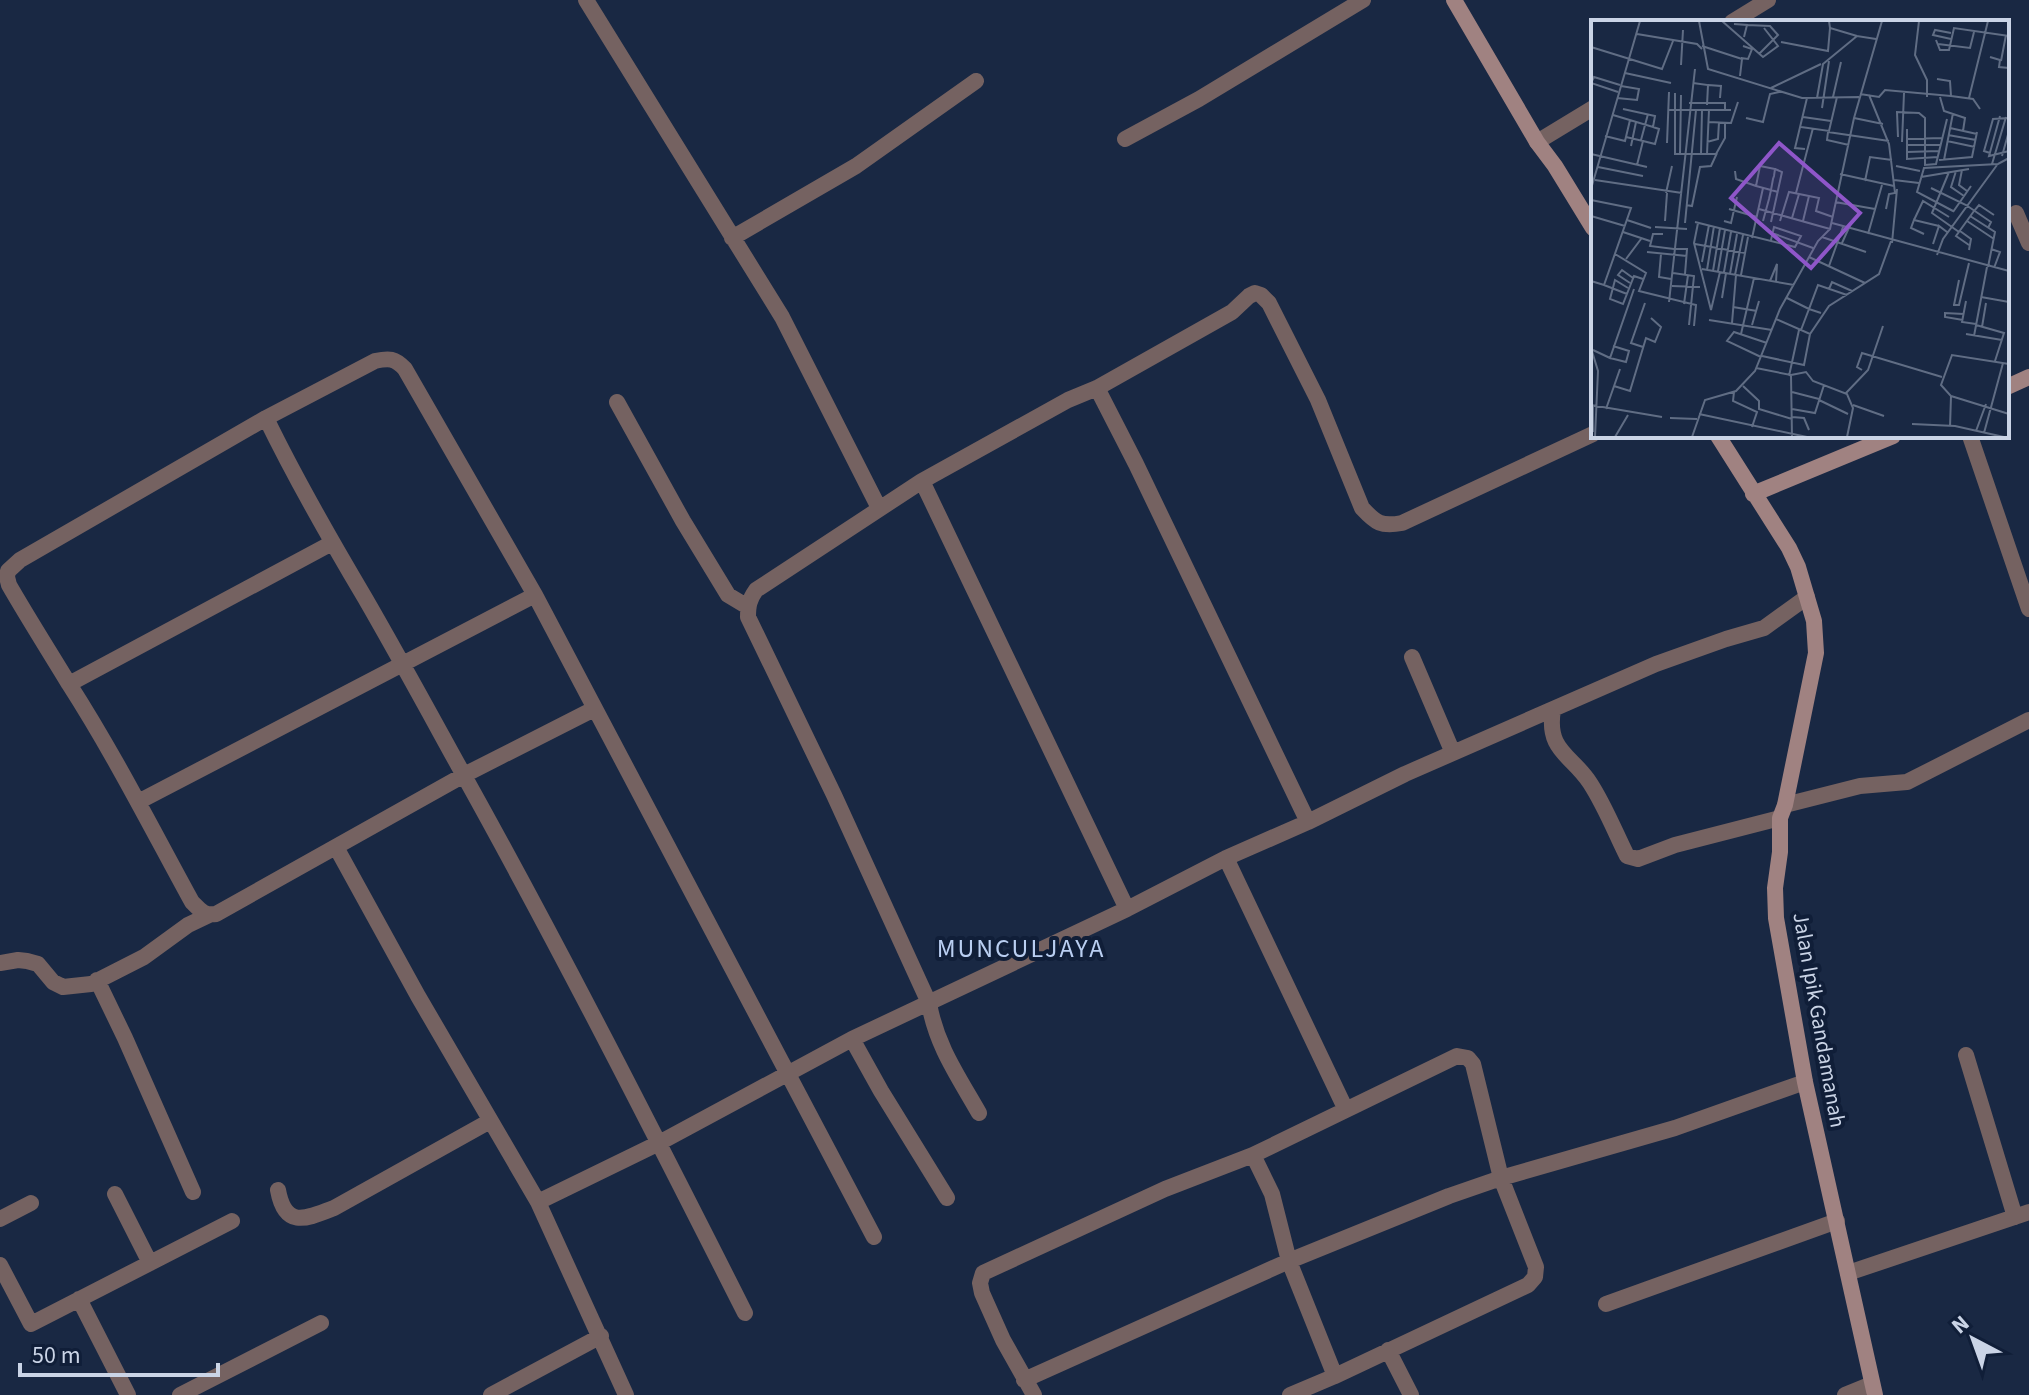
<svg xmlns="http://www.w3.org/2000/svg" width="2029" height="1395" font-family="'Source Sans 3',sans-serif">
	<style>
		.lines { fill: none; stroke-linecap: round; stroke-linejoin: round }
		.street { stroke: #756261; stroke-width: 16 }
		.secondary { stroke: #a08281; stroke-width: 16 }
		.labels { text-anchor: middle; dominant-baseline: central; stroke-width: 8; stroke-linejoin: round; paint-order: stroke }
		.street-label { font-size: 22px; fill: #cad4e6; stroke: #101e38 }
		.quarter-label { font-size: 26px; letter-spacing: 2px; fill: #b9cef1; stroke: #101e38 }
		.inset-road { fill: none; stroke: #606d84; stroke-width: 2 }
		.view { fill: #8f56c9; fill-opacity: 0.15; stroke: #8f56c9; stroke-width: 4 }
		.inset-edge { fill: none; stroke: #cad4e6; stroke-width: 4 }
	</style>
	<rect width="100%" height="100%" fill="#192843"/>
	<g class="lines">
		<path class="street" d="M 586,0 L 782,317 L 879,508
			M 1732,22 L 1768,0
			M 1125,139 L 1199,99 L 1363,0
			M 1537,142 L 1593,108
			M 2016,213 L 2029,243
			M 732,238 L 856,166 L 976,81
			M 1097,388 L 1136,464 L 1308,822
			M 617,402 L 683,521 L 728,595 L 748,607
			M 266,418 L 375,361 C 389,358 395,358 405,369 L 535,595 L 874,1237
			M 1970,436 L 2029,609
			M 922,481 L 1127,909
			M 1412,657 L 1453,753
			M 69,684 L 332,543
			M 594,709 L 464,775 L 216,914 C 204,916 200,910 192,902 C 152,829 114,754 69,684 C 49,651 28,618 9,585 L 7,577 L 8,571 L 20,560 L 266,418 C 296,480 330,539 365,598 C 398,655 430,714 462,772 C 561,950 653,1131 745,1313
			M 1553,710 C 1546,751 1572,755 1590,783 C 1605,806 1615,832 1627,856 L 1638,859 L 1675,845 L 1780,818
			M 138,802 L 535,595
			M 1785,805 L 1860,786 L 1907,782 L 2029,720
			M 336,847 L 418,996 L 538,1202 L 626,1395
			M 1226,858 L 1346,1110
			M 0,963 L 18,960 L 27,961 L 38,964 L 53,982 L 63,987 L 91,984 L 144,957 L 188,925 L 209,915
			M 97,980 L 125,1038 L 193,1192
			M 852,1039 L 881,1091 L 947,1198
			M 1966,1055 L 2015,1217
			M 979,1113 C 958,1076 936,1045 929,1003 L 834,795 L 748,617 C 748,606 749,600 756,590 L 922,481 L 1068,400 L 1097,388 L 1232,312 L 1249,296 L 1255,293 L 1261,295 L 1269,303 L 1318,400 L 1362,508 C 1376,523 1381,527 1402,523 L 1593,434
			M 1253,1155 L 1272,1194 L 1289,1261 L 1335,1376
			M 278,1190 C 285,1229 306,1219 334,1208 L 490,1121
			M 115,1194 L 150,1263
			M 538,1202 L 659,1143 L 852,1039 L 1127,909 L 1226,858 L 1308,822 L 1405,774 L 1656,664 L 1726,639 L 1764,628 L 1807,597
			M 0,1219 L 31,1203
			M 0,1265 L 31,1324 L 232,1221
			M 1848,1273 L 2029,1212
			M 79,1299 L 128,1395
			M 1606,1304 L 1837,1221
			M 1388,1350 L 1411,1395
			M 1024,1380 L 1289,1261 L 1449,1196 L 1501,1178 L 1675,1128 L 1805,1082
			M 180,1395 L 321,1323
			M 491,1395 L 601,1336
			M 1034,1395 L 1003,1340 L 982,1293 L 980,1283 L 983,1273 L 1165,1189 L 1253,1155 L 1457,1056 L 1468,1058 L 1473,1064 L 1501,1178 L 1536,1267 L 1535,1277 L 1528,1285 L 1335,1376 L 1290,1395
			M 1845,1395 L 1872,1384"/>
		<path class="secondary" d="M 1454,0 L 1537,142 L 1555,166 L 1593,228
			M 2007,387 L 2029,377
			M 1718,436 L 1789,548 L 1798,567 L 1814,621 L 1816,653 L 1785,805 L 1780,818 L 1780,852 L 1775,888 L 1776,918 L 1805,1082 L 1875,1395
			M 1753,494 L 1893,436"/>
	</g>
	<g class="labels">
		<g class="street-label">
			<text transform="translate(1819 1020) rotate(80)">Jalan Ipik Gandamanah</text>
		</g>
		<g class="quarter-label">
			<text x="1021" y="948">MUNCULJAYA</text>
		</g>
	</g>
	<g transform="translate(1591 20)">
		<rect width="418" height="418" fill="#192843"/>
		<path class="inset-road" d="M 108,1 L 117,49 L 211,78 L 268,77M 131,1 L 172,37 L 187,26 L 173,8M 238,1 L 239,8 L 266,16M 328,1 L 324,35 L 336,60 L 336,77M 143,4 L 156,5 L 153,17M 156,5 L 179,6 L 187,15 L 168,34M 46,14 L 106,24 L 111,29M 360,19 L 342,15 L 344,10 L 360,13M 345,20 L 349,30 L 358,30 L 363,8 L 418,16M 190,22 L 237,31 L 239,8M 347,24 L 379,28 L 383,12M 111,26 L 151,39 L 149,56M 0,27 L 71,49 L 82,21M 399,37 L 409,40 L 408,47 L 418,48M 150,38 L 157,39 L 161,29 L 152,26M 410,41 L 415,15M 90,45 L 92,10M 34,53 L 80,63M 346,59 L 359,61 L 360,76M 102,63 L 117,65 L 116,85M 117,65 L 130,66 L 129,78M 180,68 L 230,44M 27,72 L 0,63 L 3,57 L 29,65M 84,73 L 84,134 L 125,134 L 134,118 L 134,102M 269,74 L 288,77 L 294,70 L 360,76 L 382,79 L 389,89M 278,75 L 298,124 L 304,173 L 298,174 L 295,189M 242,77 L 250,42M 349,77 L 353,91 L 374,98 L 372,111M 26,78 L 46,80 L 48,69 L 30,66M 226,78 L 232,44 L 266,16 L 285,19M 378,78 L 397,1M 98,83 L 134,83 L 134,90M 231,88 L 238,41M 77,90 L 140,90M 22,95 L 62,107 L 64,96 L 32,89M 409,96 L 398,136 L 418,131M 212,97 L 240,101M 155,98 L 172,102 L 179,74 L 188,72M 263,98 L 292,104M 117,102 L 140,103 L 147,82M 210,107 L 238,111 L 246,77M 359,108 L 386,114M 316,109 L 316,125 L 350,125M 237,112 L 298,121M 237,112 L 236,120 L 258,125M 357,115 L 385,120M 14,116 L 34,121 L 39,100M 35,117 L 52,121 L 46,145M 307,117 L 306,92 L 328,93 L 334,98 L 334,145 L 345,144 L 356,99M 316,119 L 351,118M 50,120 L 57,94M 52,121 L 64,124 L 68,109 L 62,107M 356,121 L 384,127M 116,122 L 127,119 L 128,102M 311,122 L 313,73M 76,123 L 78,72M 316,125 L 316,139 L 347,137M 40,126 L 45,102M 214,129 L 204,128 L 216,78M 316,132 L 348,131M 399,133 L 393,131 L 402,99 L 418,98M 0,134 L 56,147M 89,134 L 90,75M 110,134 L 111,90M 116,134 L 118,90M 411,136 L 418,111M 348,140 L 381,137 L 386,112M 353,140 L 362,93M 401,144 L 415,97M 305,146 L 329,151M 7,147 L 52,156M 371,150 L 368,165 L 376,171M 144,151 L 145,159 L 165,166M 365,151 L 360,167 L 373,176M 358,152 L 341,193 L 368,212M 249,154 L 303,166M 330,157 L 378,149M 4,160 L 91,173M 303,160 L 328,163M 274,161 L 279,137 L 301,140M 340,168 L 375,185 L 400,202 L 397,208M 0,169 L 49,1M 75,173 L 81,146M 205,173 L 222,108M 0,180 L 40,188 L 13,265 L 0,261M 244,182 L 284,189M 95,185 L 101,186 L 109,147 L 120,146 L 126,133M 138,189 L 166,197M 168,189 L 239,209M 362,191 L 326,172 L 333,148 L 407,144 L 418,138M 362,192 L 380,166M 0,196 L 34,206M 379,196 L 404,212 L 397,247M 201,198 L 208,174M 36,200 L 60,208M 323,200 L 332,181 L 358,197M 74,201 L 76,173M 133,201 L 140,203 L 146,177M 172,201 L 178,179 L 180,170 L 182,159 L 183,156 L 184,149 L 169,146 L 165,166 L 180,170 L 187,172M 189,201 L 198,172 L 228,178 L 225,191 L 242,197M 212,201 L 218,176M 376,201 L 403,219M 104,202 L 204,227 L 210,216 L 183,207 L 180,220M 180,202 L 191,152 L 184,149M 94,203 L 105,90M 107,203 L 103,223 L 120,290 L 129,252M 241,203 L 418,251M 64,207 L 96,209M 369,211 L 380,219 L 378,230M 32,212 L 59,221M 181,213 L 222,228M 72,214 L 62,214 L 59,226 L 83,229M 277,214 L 291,165M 333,214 L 320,208 L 323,200 L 348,206M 231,217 L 275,232M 161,218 L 172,168M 251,223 L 261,201M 301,223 L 306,169M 104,224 L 154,233M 342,224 L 348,206 L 356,212M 378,225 L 365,216 L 383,191 L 388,185 L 403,195M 84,229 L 96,229 L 94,254M 400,229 L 409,232 L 403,248M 56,232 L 96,236M 24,234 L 55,253 L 48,271 L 105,285 L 103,306M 70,234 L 68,257 L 80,259M 346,235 L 352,219 L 406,145M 218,237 L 274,263M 35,239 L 50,219M 111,242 L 118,205M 238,246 L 252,207M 111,249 L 203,265M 116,250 L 123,206M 122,251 L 129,208M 127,251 L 134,210M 133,252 L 140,212M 82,253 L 103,256 L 98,305M 139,254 L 146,214M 144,255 L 152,215M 150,255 L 157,217M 179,261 L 186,244 L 185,262M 39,263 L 27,255 L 31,250 L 42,258M 13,265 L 36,274M 81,266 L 109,267M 37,268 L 24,260 L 19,279 L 32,284 L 43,256 L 52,259M 238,269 L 241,262 L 261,271M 390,277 L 418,282M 131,278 L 135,253M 196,278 L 218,289 L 227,265 L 256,275M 375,281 L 371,302 L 385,304M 78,282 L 104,49M 93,284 L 97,255M 362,285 L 368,285 L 378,243M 363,285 L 368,260M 142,287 L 166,291M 185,299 L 219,314 L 238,286 L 288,254 L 300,221M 118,300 L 181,310M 372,300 L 354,297 L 354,293 L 373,294M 141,303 L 145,255M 161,305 L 168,281M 385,305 L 413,313 L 404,341M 391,307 L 395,283M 210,310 L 218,289 L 230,293M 150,314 L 163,258M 375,314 L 411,320M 383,316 L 396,247M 52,327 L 40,323 L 54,283M 0,328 L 7,351 L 4,417M 2,330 L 19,338 L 43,269M 171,336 L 213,345 L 219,314M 170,337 L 136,321 L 143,312 L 176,323M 19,338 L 35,342 L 38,331 L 22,326M 165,348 L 200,355 L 201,417M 271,350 L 266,347 L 271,333 L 351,357M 200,355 L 215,352 L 222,361 L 256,374 L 262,388 L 256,417M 198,356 L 208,310M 23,366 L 39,371 L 55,318 L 64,322 L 70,307 L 60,298M 152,366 L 168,381 L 168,389 L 201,399M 143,372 L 142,381 L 166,392 L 161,407M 201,372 L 228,379M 255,373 L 277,350 L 292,306M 360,376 L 418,394M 228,380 L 257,394M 0,385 L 71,397M 262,385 L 293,396M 15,389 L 29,349M 201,389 L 224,393 L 233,365M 108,394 L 216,417M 201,397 L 213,398 L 218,410M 79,398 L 106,399M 321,404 L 364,406 L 413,417M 359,407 L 360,376 L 350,365 L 361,335 L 418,344M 385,411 L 395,384M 2,412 L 2,386M 393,413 L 412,343M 24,417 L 37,395M 101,417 L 114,380 L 145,371 L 164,351 L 189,289 L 227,221 L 239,209 L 263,98 L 291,1"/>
		<path class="view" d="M 188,123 L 269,193 L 220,248 L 140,178 Z"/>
		<rect width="418" height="418" class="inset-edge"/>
	</g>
	<g transform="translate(1973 1339) rotate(319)" stroke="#101e38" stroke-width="6" paint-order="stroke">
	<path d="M0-6L14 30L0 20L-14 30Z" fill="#cad4e6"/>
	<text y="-12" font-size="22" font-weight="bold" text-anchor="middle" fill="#cad4e6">N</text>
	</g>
	<path d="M20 1363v12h198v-12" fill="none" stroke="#cad4e6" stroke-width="4"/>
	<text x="32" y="1363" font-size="24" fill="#cad4e6" stroke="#101e38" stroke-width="6" paint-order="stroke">50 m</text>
</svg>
